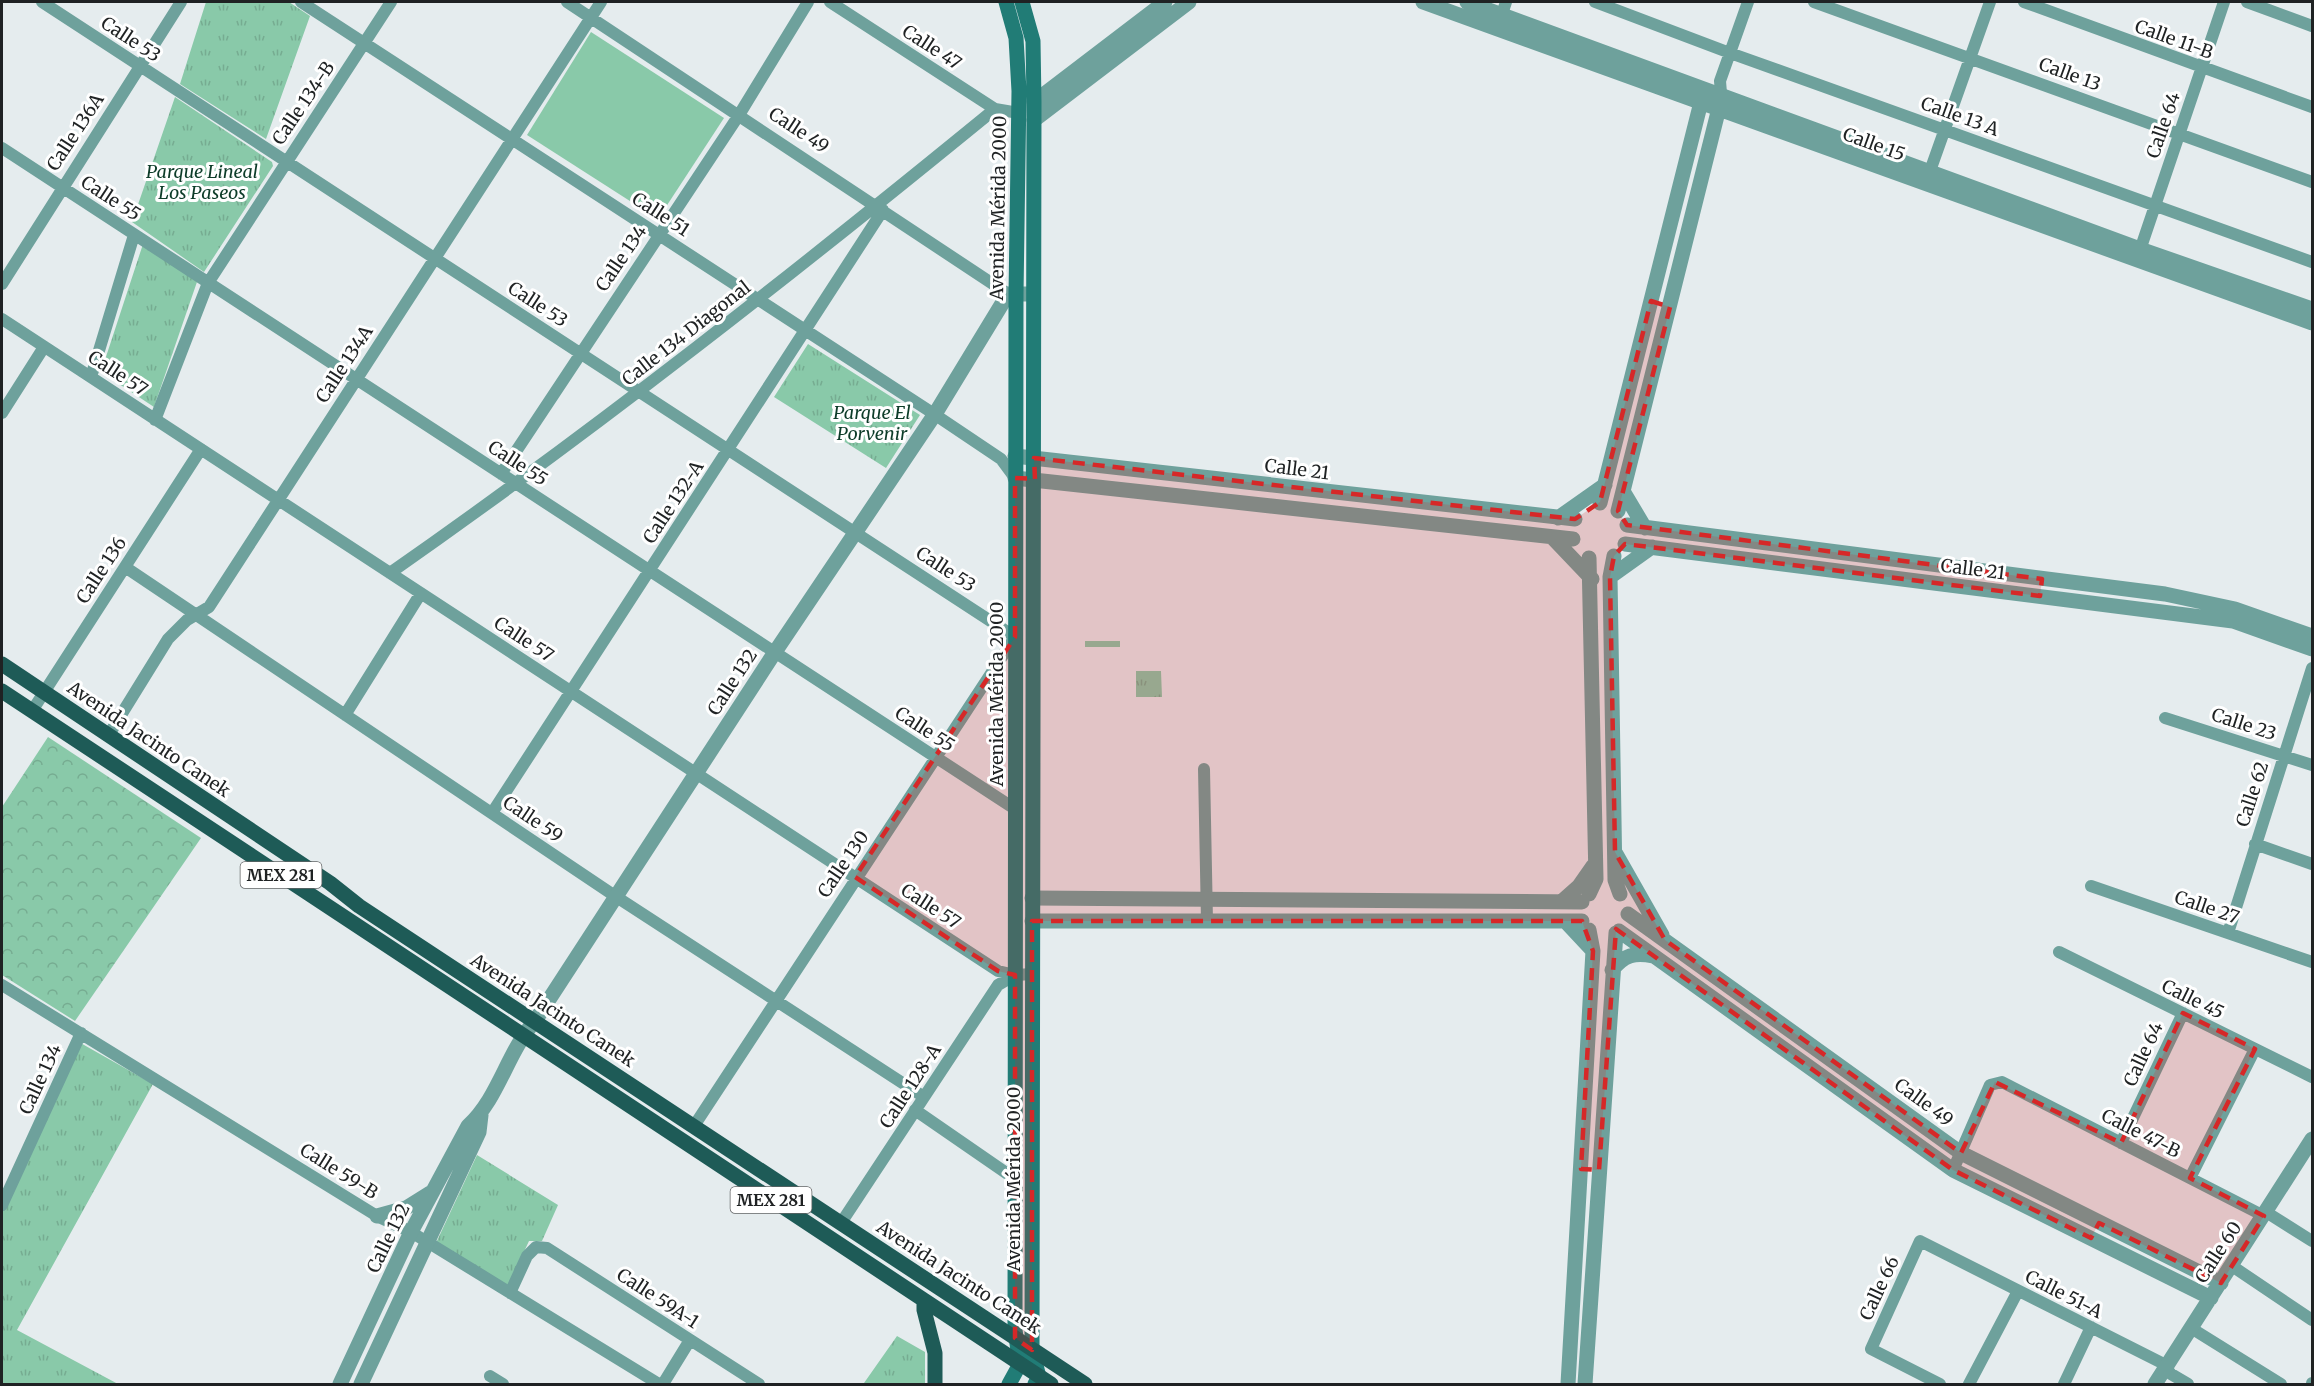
<svg xmlns="http://www.w3.org/2000/svg" width="2314" height="1386" font-family="Merriweather,serif">
	<style>
		.grass { fill: url(#grass-tufts) }
		.forest { fill: url(#forest-crowns) }
		.pitch { fill: #89c9a9 }
		.lines { fill: none; stroke-linecap: round; stroke-linejoin: round }
		.minor { stroke: #6ea19c; stroke-width: 12 }
		.tertiary { stroke: #6ea19c; stroke-width: 15 }
		.secondary { stroke: #217c76; stroke-width: 15 }
		.primary { stroke: #1e5b57; stroke-width: 15 }
		.marked { fill: #d62828; fill-opacity: 0.2; stroke: #d62828; stroke-width: 4.5; stroke-dasharray: 12 8; stroke-linejoin: round }
		.labels { text-anchor: middle; dominant-baseline: central; stroke-width: 6; stroke-linejoin: round; paint-order: stroke }
		.shield { fill: #fff; stroke: #626465; stroke-width: 1.5 }
		.shield-label { font-size: 16px; font-weight: bold; fill: #1f2223 }
		.street-label { font-size: 18px; fill: #1f2223; stroke: #fff }
		.park-label { font-size: 18px; font-style: italic; fill: #0d3c29; stroke: #fff }
	</style>
	<defs>
		<pattern id="grass-tufts" width="24" height="20" patternUnits="userSpaceOnUse" patternTransform="scale(1.5)"><rect width="24" height="20" fill="#89c9a9"/><path d="M3 7l-1-3M5 7V3M7 7l1-3M15 17l-1-3M17 17v-4M19 17l1-3" fill="none" stroke="#76ac91"/></pattern>
		<pattern id="forest-crowns" width="20" height="18" patternUnits="userSpaceOnUse" patternTransform="scale(1.5)"><rect width="20" height="18" fill="#89c9a9"/><path d="M2 6a3 3 0 1 1 6 0M12 15a3 3 0 1 1 6 0" fill="none" stroke="#76ac91"/></pattern>
	</defs>
	<rect width="100%" height="100%" fill="#e5ecee"/>
	<path class="grass" d="M 206,2 L 289,2 L 310,16 L 266,139 L 180,84 Z
		M 175,97 L 272,162 L 273,166 L 204,272 L 132,222 Z
		M 143,244 L 198,279 L 154,407 L 101,372 Z
		M 808,344 L 920,415 L 886,468 L 774,397 Z
		M 1085,641 L 1120,641 L 1120,647 L 1085,647 Z
		M 1136,671 L 1161,671 L 1162,697 L 1136,697 Z
		M 77,1041 L 153,1084 L 17,1330 L 118,1384 L 2,1384 L 2,1205 Z
		M 477,1155 L 558,1205 L 542,1241 L 529,1241 L 507,1288 L 436,1243 Z
		M 897,1336 L 925,1352 L 925,1384 L 864,1383 Z"/>
	<path class="forest" d="M 48,737 L 201,838 L 75,1021 L 2,975 L 2,807 Z"/>
	<path class="pitch" d="M 591,32 L 724,118 L 658,219 L 527,135 Z"/>
	<g class="lines">
		<path class="minor" d="M 42,2 L 1015,637
			M 301,2 L 931,412 L 1001,459 L 1015,478
			M 567,2 L 1008,294
			M 830,2 L 995,109 L 1019,113
			M 1595,2 L 1730,53 L 2312,262
			M 1814,2 L 2312,182
			M 2024,2 L 2312,107
			M 2247,2 L 2312,26
			M 1502,14 L 1506,2
			M 1721,93 L 1720,81 L 1748,2
			M 2,148 L 1015,809
			M 1930,171 L 1990,2
			M 2138,256 L 2224,2
			M 2,284 L 181,2
			M 2,319 L 998,971 L 1015,975 L 1032,974
			M 91,377 L 134,235
			M 2,413 L 44,347
			M 155,420 L 208,283 L 391,2
			M 501,474 L 739,115 L 808,2
			M 125,567 L 615,896 L 924,1097
			M 390,573 C 599,427 798,270 995,109
			M 32,711 L 201,449
			M 345,715 L 421,593
			M 2165,718 L 2312,765
			M 108,736 L 168,639 L 187,620 L 209,607 L 601,2
			M 1204,769 L 1207,921
			M 492,813 L 883,210
			M 2255,844 L 2312,864
			M 2091,886 L 2312,962
			M 2228,933 L 2312,668
			M 2059,952 L 2312,1077
			M 2,985 L 377,1216 L 411,1232 L 659,1384
			M 915,1110 L 1015,1179
			M 694,1126 L 1015,637
			M 2121,1143 L 2183,1013
			M 1953,1170 L 1990,1085 L 2002,1082 L 2264,1216
			M 2190,1178 L 2255,1049
			M 2,1205 L 81,1033
			M 2266,1212 L 2312,1241
			M 841,1223 L 998,985 L 1015,975
			M 2232,1266 L 2312,1320
			M 510,1293 L 527,1256 L 536,1247 L 547,1248 L 759,1384
			M 2191,1328 L 2281,1384
			M 490,1376 L 503,1384
			M 663,1384 L 690,1340
			M 1940,1384 L 1871,1349 L 1920,1241 L 2162,1363 L 2171,1374 L 2188,1384
			M 1969,1384 L 2018,1291
			M 2064,1384 L 2091,1327
			M 2312,1384 L 2312,1383"/>
		<path class="tertiary" d="M 1423,2 L 2312,323
			M 1467,2 L 2140,249 L 2312,309
			M 1034,102 L 1165,2
			M 1034,120 L 1189,2
			M 1015,456 L 1575,519
			M 1015,478 L 1573,539
			M 1623,491 L 1645,528
			M 1600,503 L 1701,102 L 1706,95
			M 1618,511 L 1721,100
			M 1558,518 L 1605,485
			M 1627,525 L 2165,594 L 2235,609 L 2312,636
			M 1552,537 L 1592,579
			M 1625,544 L 2233,621 L 2312,649
			M 1614,556 L 1610,577 L 1615,880 L 1620,894
			M 1610,577 L 1652,547
			M 1616,854 L 1662,935
			M 1589,894 L 1596,879 L 1589,558
			M 1032,898 L 1582,902
			M 1561,902 L 1579,886 L 1593,866
			M 1628,914 L 1961,1153 L 2221,1283
			M 1032,921 L 1582,921
			M 1565,921 L 1593,951
			M 1619,931 L 1953,1170 L 2211,1298
			M 1612,970 C 1624,955 1635,952 1653,956
			M 377,1216 L 406,1208 L 430,1193
			M 340,1384 L 411,1232 L 468,1126 C 499,1098 507,1052 535,1021 L 775,652 L 935,414 L 1008,294 L 1033,294
			M 361,1384 L 479,1132 L 481,1115
			M 1568,1384 L 1593,951 L 1589,930
			M 1585,1384 L 1616,933
			M 2155,1384 L 2312,1139"/>
		<path class="secondary" d="M 1006,2 L 1016,38 L 1019,91 L 1016,294 L 1015,1330 L 1020,1364 L 1009,1384
			M 1022,2 L 1033,41 L 1034,102 L 1032,1350 L 1039,1377 L 1035,1384"/>
		<path class="primary" d="M 2,664 L 330,883 L 359,906 L 1085,1384
			M 2,691 L 1051,1384
			M 924,1300 L 924,1310 L 935,1353 L 935,1384"/>
	</g>
	<path class="marked" d="M 1651,301 L 1670,307 L 1618,511 L 1627,525 L 2042,579 L 2040,596 L 1625,544 L 1614,556 L 1610,577 L 1615,852 L 1665,940 L 1961,1153 L 1995,1082 L 2121,1143 L 2183,1013 L 2255,1049 L 2190,1178 L 2264,1216 L 2221,1283 L 2099,1223 L 2091,1238 L 1953,1170 L 1616,929 L 1599,1170 L 1581,1169 L 1593,951 L 1582,921 L 1032,921 L 1032,1350 L 1015,1338 L 1015,975 L 998,971 L 855,877 L 1015,637 L 1015,478 L 1035,479 L 1034,458 L 1575,519 L 1600,502 Z"/>
	<g class="labels">
		<g class="shield">
			<rect x="240.5" y="862" width="81" height="26" rx="4.5"/>
			<rect x="730.5" y="1187" width="81" height="26" rx="4.5"/>
		</g>
		<g class="shield-label">
			<text x="281" y="875">MEX 281</text>
			<text x="771" y="1200">MEX 281</text>
		</g>
		<g class="street-label">
			<text transform="translate(131 39) rotate(33)">Calle 53</text>
			<text transform="translate(2174 39) rotate(20)">Calle 11-B</text>
			<text transform="translate(932 47) rotate(33)">Calle 47</text>
			<text transform="translate(2070 74) rotate(20)">Calle 13</text>
			<text transform="translate(303 103) rotate(-56)">Calle 134-B</text>
			<text transform="translate(1960 116) rotate(20)">Calle 13 A</text>
			<text transform="translate(2163 125) rotate(-71)">Calle 64</text>
			<text transform="translate(799 130) rotate(33)">Calle 49</text>
			<text transform="translate(75 132) rotate(-57)">Calle 136A</text>
			<text transform="translate(1874 144) rotate(20)">Calle 15</text>
			<text transform="translate(111 198) rotate(33)">Calle 55</text>
			<text transform="translate(998 208) rotate(-89)">Avenida Mérida 2000</text>
			<text transform="translate(661 214) rotate(33)">Calle 51</text>
			<text transform="translate(621 258) rotate(-56)">Calle 134</text>
			<text transform="translate(538 304) rotate(33)">Calle 53</text>
			<text transform="translate(686 333) rotate(-38)">Calle 134 Diagonal</text>
			<text transform="translate(344 364) rotate(-57)">Calle 134A</text>
			<text transform="translate(118 373) rotate(33)">Calle 57</text>
			<text transform="translate(518 463) rotate(33)">Calle 55</text>
			<text transform="translate(1297 469) rotate(7)">Calle 21</text>
			<text transform="translate(673 502) rotate(-57)">Calle 132-A</text>
			<text transform="translate(946 569) rotate(33)">Calle 53</text>
			<text transform="translate(1973 569) rotate(7)">Calle 21</text>
			<text transform="translate(101 570) rotate(-57)">Calle 136</text>
			<text transform="translate(524 639) rotate(33)">Calle 57</text>
			<text transform="translate(732 682) rotate(-57)">Calle 132</text>
			<text transform="translate(996 694) rotate(-90)">Avenida Mérida 2000</text>
			<text transform="translate(2244 724) rotate(18)">Calle 23</text>
			<text transform="translate(925 729) rotate(33)">Calle 55</text>
			<text transform="translate(149 739) rotate(34)">Avenida Jacinto Canek</text>
			<text transform="translate(2252 794) rotate(-72)">Calle 62</text>
			<text transform="translate(533 819) rotate(34)">Calle 59</text>
			<text transform="translate(843 864) rotate(-56)">Calle 130</text>
			<text transform="translate(931 906) rotate(33)">Calle 57</text>
			<text transform="translate(2207 907) rotate(19)">Calle 27</text>
			<text transform="translate(2193 999) rotate(26)">Calle 45</text>
			<text transform="translate(553 1010) rotate(33)">Avenida Jacinto Canek</text>
			<text transform="translate(2143 1054) rotate(-65)">Calle 64</text>
			<text transform="translate(40 1079) rotate(-65)">Calle 134</text>
			<text transform="translate(910 1086) rotate(-57)">Calle 128-A</text>
			<text transform="translate(1924 1102) rotate(36)">Calle 49</text>
			<text transform="translate(2141 1133) rotate(27)">Calle 47-B</text>
			<text transform="translate(339 1171) rotate(32)">Calle 59-B</text>
			<text transform="translate(1013 1179) rotate(-90)">Avenida Mérida 2000</text>
			<text transform="translate(388 1238) rotate(-64)">Calle 132</text>
			<text transform="translate(2218 1252) rotate(-57)">Calle 60</text>
			<text transform="translate(959 1277) rotate(33)">Avenida Jacinto Canek</text>
			<text transform="translate(1879 1288) rotate(-65)">Calle 66</text>
			<text transform="translate(2064 1294) rotate(27)">Calle 51-A</text>
			<text transform="translate(658 1298) rotate(33)">Calle 59A-1</text>
		</g>
		<g class="park-label">
			<text x="202" y="171">Parque Lineal<tspan x="202" dy="21">Los Paseos</tspan></text>
			<text x="872" y="412">Parque El<tspan x="872" dy="21">Porvenir</tspan></text>
		</g>
	</g>
	<rect width="2314" height="1386" fill="none" stroke="#1f2223" stroke-width="6"/>
</svg>
